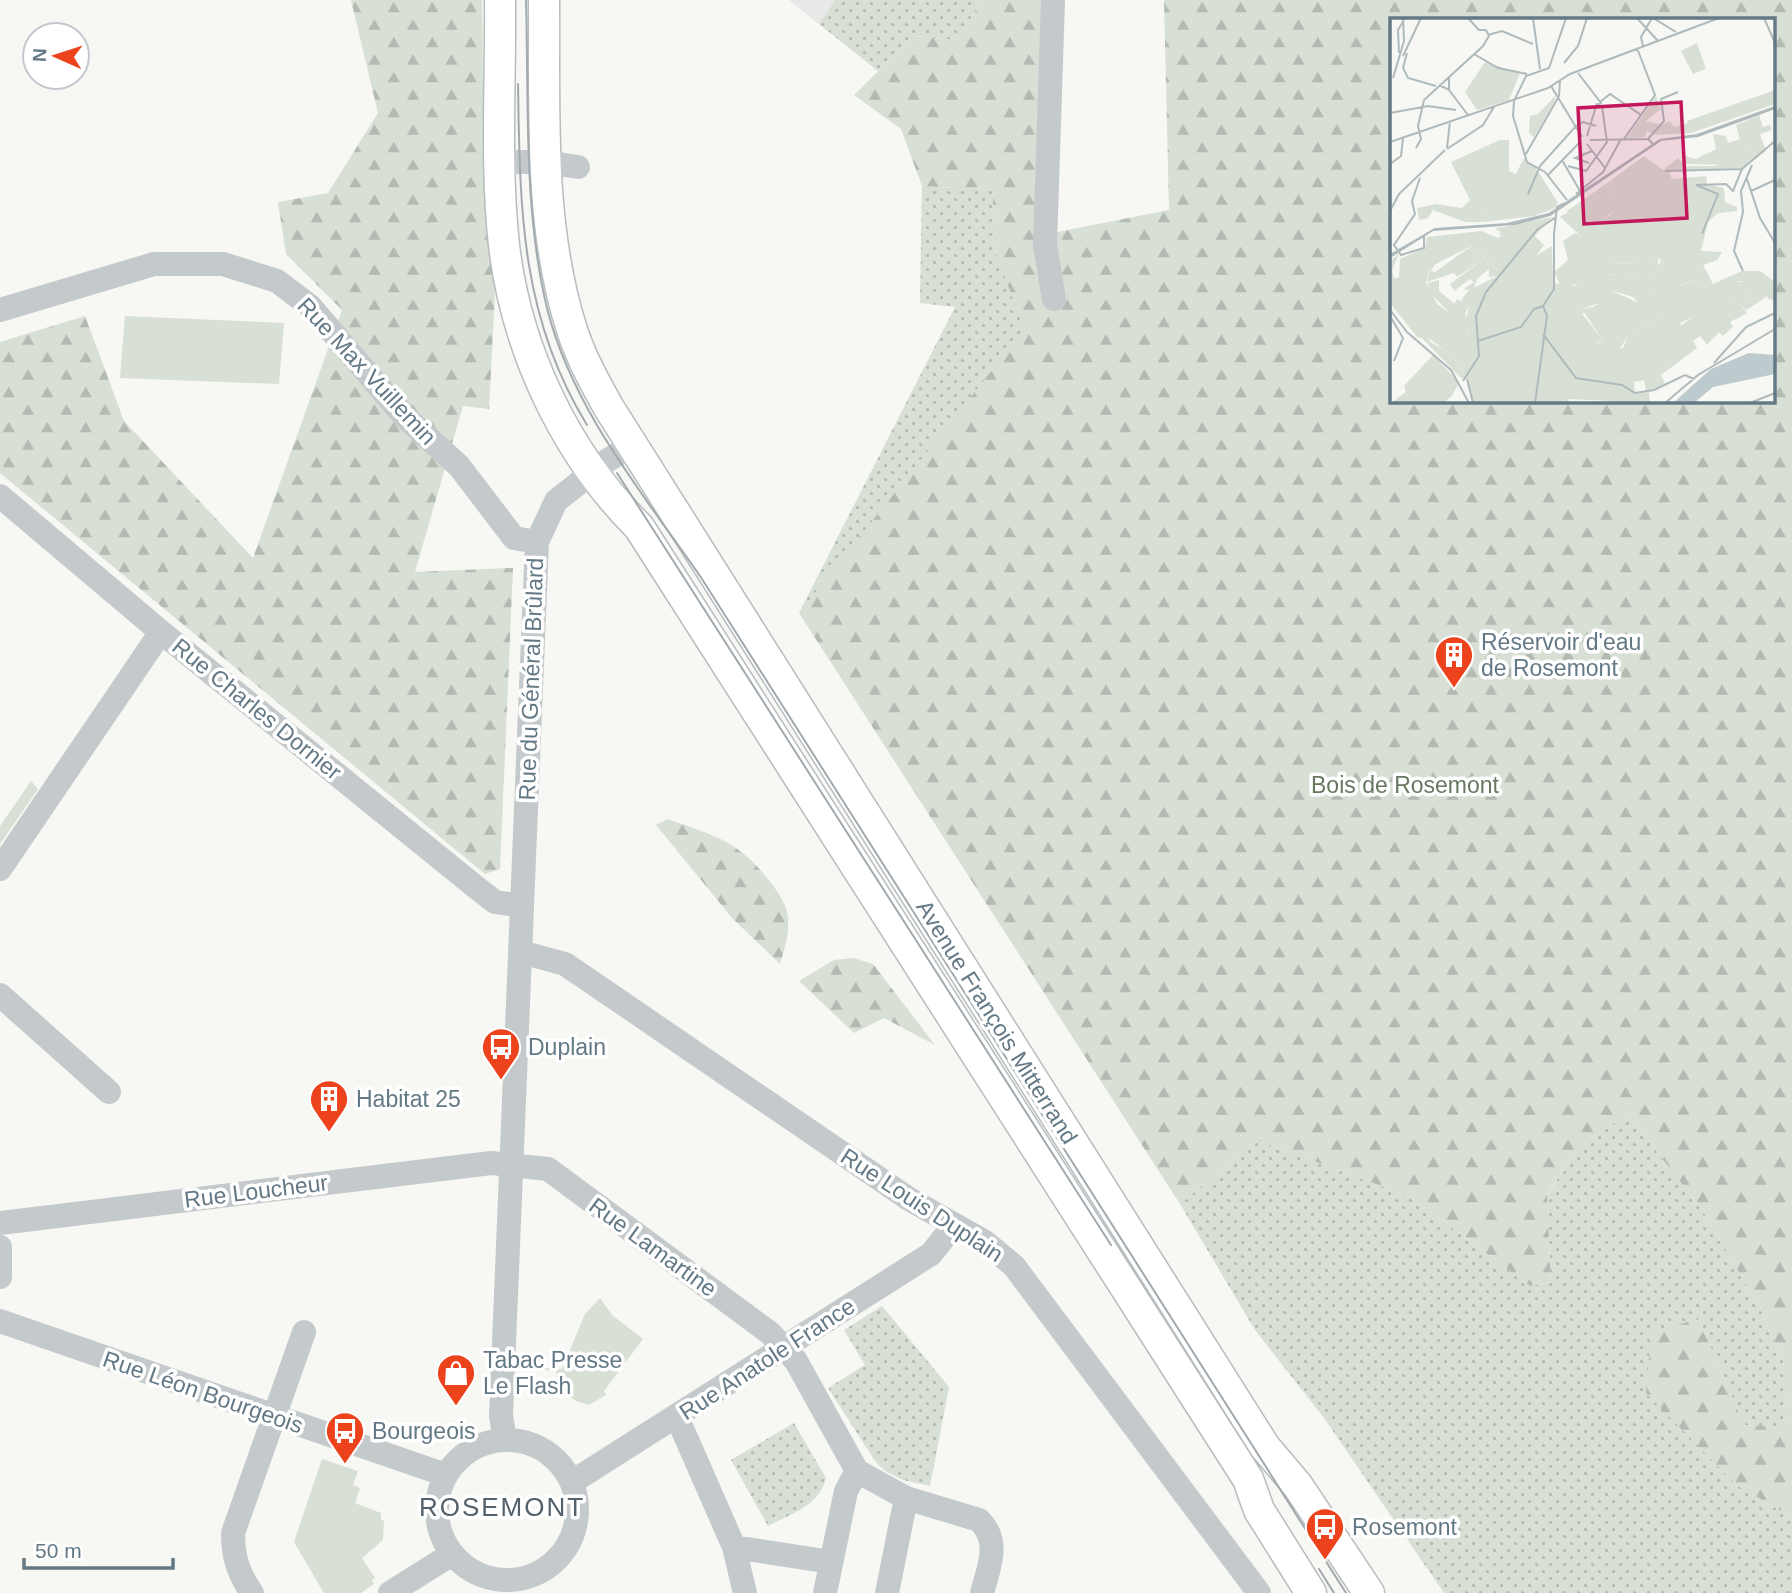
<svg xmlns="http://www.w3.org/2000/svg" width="1792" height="1593" font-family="Helvetica,sans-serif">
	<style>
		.built { fill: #e7e8e7 }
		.grass { fill: url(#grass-dots) }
		.forest { fill: url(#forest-firs); fill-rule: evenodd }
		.garden { fill: #d8dfd4 }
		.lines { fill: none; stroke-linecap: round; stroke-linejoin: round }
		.major-casing { stroke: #b7bcbf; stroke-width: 33 }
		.minor { stroke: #c4c9cb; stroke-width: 24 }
		.major { stroke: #fff; stroke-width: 30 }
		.tram { stroke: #a2aaaf; stroke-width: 2 }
		.labels { text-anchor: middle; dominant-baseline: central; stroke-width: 7; stroke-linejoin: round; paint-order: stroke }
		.street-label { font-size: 23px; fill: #647986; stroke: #fff }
		.poi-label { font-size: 23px; fill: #647986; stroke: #fff; text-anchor: start }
		.park-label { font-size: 23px; fill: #66785f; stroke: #fff }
		.quarter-label { font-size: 26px; letter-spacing: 2px; fill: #52616b; stroke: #fff }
		.inset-road { fill: none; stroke: #afbabd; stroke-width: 2 }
		.view { fill: #c2185b; fill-opacity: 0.15; stroke: #c2185b; stroke-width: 3.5 }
		.inset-edge { fill: none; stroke: #647986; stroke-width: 3.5 }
	</style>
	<defs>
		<pattern id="grass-dots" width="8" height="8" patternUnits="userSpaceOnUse" patternTransform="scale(1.75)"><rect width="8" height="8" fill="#d8dfd4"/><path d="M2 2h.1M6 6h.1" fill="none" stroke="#b3bab2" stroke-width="1.8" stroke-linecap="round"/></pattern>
		<pattern id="forest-firs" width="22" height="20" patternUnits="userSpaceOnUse" patternTransform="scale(1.75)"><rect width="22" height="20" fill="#d8dfd4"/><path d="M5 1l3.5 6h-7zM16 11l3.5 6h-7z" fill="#b3bab2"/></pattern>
	</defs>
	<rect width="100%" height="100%" fill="#f7f7f3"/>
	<path class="built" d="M 789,0 L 835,0 L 819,24 Z"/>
	<path class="grass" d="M 835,0 L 982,0 L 958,40 L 914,36 L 878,71 L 819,24 Z
		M 922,186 L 992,190 L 997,255 L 1025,330 L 799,613 L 955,307 L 920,303 Z
		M 1628,1115 L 1701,1208 L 1760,1308 L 1788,1373 L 1785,1428 L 1744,1425 L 1699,1319 L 1736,1485 L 1792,1517 L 1792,1593 L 1444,1593 L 1324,1418 L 1255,1330 L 1180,1204 L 1257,1140 L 1411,1197 L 1530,1286 L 1551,1282 L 1547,1195 L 1581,1143 Z
		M 882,1306 L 949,1387 L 930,1486 L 903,1480 L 885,1471 L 875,1461 L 828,1388 L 865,1365 L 844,1330 Z
		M 794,1423 L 826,1478 C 820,1505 791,1514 768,1526 L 731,1460 Z"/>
	<path class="forest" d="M 351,0 L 482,0 L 485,217 L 495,293 L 489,409 L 463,406 L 415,572 L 513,568 L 500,869 L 485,874 L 0,473 L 0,342 L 85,316 L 124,421 L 253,558 L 342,310 L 286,254 L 278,202 L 328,193 L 378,113 Z
		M 982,0 L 1048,0 L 1037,236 L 1169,210 L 1164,0 L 1792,0 L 1792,1517 L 1736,1485 L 1646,1393 L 1651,1332 L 1699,1319 L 1744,1425 L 1785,1427 L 1788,1373 L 1760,1308 L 1701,1208 L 1628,1115 L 1581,1143 L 1547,1194 L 1551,1282 L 1530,1286 L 1411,1197 L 1257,1140 L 1180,1204 L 799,613 L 1024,330 L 997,255 L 992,190 L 922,186 L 901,129 L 854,95 L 914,36 L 958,40 ZM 1391,19 L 1773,19 L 1773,401 L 1391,401 Z
		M 668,819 C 717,837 738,840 771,883 C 780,895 788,906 788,921 C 789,936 784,950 780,964 L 733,919 L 656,825 Z
		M 854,958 L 873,964 L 935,1045 L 884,1018 L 854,1033 L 799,981 L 834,960 Z"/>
	<path class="garden" d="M 125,316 L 284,323 L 279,384 L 120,378 Z
		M 31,781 L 38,789 L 0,844 L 0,826 Z
		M 600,1298 L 612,1315 L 643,1339 L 604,1391 L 606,1395 L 589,1405 L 576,1401 L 556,1388 L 556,1372 L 530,1367 L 562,1369 L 585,1314 Z
		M 322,1459 L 358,1471 L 353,1485 L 360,1488 L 355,1503 L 381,1513 L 381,1520 L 384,1520 L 383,1540 L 362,1558 L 375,1578 L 372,1580 L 374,1584 L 361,1593 L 324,1593 L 294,1542 Z"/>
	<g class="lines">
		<g class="major-casing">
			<path id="major" d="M 500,0 C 501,81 495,164 504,245 C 516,349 565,453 639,527 L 1248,1479 L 1259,1510 L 1311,1593
				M 544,0 C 545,111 538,224 572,330 C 581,358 595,383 609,408 L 1265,1447 L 1298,1486 L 1369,1593"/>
		</g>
		<path class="minor" d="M 1053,0 L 1045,245 L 1054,299
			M 502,162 L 545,162 L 578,167
			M 0,310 L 154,264 L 223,264 L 277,281 L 310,306 L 404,416 L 459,466 L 514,538 L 537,542
			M 0,496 L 161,632 L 477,888 L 495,902 L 522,906
			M 0,869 L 161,632
			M 521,952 L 565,964 L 909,1199 L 985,1242 L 1014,1266 L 1259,1593
			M 0,995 L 109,1092
			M 0,1223 L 491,1163 L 548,1169 L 770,1333 L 796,1361 L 857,1471 L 906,1498 L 979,1520 C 1001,1541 989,1567 982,1593
			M 0,1247 L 0,1277
			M 0,1321 L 446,1475
			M 677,1417 L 734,1547 L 745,1593
			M 505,1440 L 501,1416 L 537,542 L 556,501 L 608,460 L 633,445
			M437 1510a70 70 0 1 1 140 0a70 70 0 1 1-140 0Z
			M 572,1482 L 931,1254 L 954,1225
			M 734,1547 L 831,1562
			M 252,1593 C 238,1573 233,1557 233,1533 L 304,1332
			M 390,1593 L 452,1554
			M 825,1593 L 846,1491 L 857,1471
			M 887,1593 L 906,1498"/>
		<use href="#major" class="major"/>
		<path class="tram" d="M 526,0 C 529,101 523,209 547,308 C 572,409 644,495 702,579 L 1346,1593
			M 518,84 C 520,207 520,316 587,425
			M 617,473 L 1111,1245
			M 1319,1569 L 1334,1593"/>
	</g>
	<defs>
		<g id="building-pin" transform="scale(2.0125)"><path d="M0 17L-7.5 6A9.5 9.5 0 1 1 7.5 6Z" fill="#ed431d" stroke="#fff"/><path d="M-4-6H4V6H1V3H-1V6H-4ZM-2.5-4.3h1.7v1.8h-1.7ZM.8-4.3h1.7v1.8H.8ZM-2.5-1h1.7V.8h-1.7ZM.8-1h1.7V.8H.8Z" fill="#fff"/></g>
		<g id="bus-pin" transform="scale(2.0125)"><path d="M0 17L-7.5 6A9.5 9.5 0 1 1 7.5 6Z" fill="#ed431d" stroke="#fff"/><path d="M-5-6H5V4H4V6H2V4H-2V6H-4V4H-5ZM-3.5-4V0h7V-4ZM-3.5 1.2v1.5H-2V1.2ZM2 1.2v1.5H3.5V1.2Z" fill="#fff"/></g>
		<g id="shop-pin" transform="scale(2.0125)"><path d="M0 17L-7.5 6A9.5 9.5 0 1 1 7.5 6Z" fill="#ed431d" stroke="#fff"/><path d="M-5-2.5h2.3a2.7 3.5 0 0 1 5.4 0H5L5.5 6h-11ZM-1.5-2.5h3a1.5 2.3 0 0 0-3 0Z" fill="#fff"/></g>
	</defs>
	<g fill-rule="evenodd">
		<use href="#building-pin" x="1454" y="655"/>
		<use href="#bus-pin" x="501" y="1047"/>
		<use href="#building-pin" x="329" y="1099"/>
		<use href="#shop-pin" x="456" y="1373"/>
		<use href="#bus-pin" x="345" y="1431"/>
		<use href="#bus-pin" x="1325" y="1527"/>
	</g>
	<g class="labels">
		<g class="street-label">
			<text transform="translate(367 371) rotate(47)">Rue Max Vuillemin</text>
			<text transform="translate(531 679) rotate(-88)">Rue du Général Brûlard</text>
			<text transform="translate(257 709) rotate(39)">Rue Charles Dornier</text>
			<text transform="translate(997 1022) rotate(58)">Avenue François Mitterrand</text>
			<text transform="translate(256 1191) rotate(-7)">Rue Loucheur</text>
			<text transform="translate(922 1205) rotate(33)">Rue Louis Duplain</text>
			<text transform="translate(653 1247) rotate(36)">Rue Lamartine</text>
			<text transform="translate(767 1359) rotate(-33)">Rue Anatole France</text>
			<text transform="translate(203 1392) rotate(19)">Rue Léon Bourgeois</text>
		</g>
		<g class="poi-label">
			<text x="1481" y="642">Réservoir d'eau<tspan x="1481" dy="26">de Rosemont</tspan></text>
			<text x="528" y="1047">Duplain</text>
			<text x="356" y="1099">Habitat 25</text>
			<text x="483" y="1360">Tabac Presse<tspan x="483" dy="26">Le Flash</tspan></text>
			<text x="372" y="1431">Bourgeois</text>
			<text x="1352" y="1527">Rosemont</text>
		</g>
		<g class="park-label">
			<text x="1405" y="785">Bois de Rosemont</text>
		</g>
		<g class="quarter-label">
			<text x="502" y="1507">ROSEMONT</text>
		</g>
	</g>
	<g transform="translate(1390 18)">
		<rect width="385" height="385" fill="#f7f7f3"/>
		<path d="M 95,44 L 130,55 L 119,82 L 87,92 L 75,74 ZM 385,72 L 385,86 L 301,115 L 297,103 ZM 165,78 L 165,82 L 144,119 L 139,115 L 140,98 L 148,96 ZM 369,97 L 373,109 L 380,107 L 382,112 L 370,116 L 376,133 L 361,133 L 346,147 L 292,146 L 292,137 L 306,141 L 326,131 L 323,116 L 336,118 L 338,125 L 350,121 L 346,107 ZM 110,122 L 119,122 L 119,153 L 124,155 L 122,161 L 88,170 L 98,197 L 91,198 L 93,204 L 75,204 L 43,192 L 38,200 L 29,202 L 27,190 L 46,186 L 72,190 L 80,182 L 61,144 ZM 217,165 L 222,169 L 214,189 L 224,193 L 208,205 L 201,202 L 197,210 L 177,193 ZM 114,209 L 143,216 L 154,227 L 146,238 L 162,228 L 163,265 L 220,272 L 249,285 L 252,289 L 245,301 L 223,317 L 216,317 L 200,291 L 209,285 L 189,292 L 212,321 L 206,326 L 232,332 L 238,318 L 276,295 L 292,307 L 307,295 L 345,279 L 357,295 L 340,304 L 343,309 L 333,318 L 329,314 L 317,327 L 310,318 L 303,323 L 307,330 L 271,357 L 275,365 L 268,370 L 256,373 L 254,362 L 244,364 L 245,376 L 259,374 L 260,385 L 179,381 L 177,385 L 84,385 L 76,359 L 80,318 L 68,300 L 77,298 L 79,288 L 71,283 L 78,273 L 107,258 L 115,216 L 109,218 L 111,214 L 105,210 ZM 83,227 L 95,240 L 67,259 L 64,255 L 37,264 L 40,249 L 34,246 L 46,244 L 41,253 L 45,254 ZM 9,235 L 2,253 L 11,284 L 41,323 L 27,319 L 0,285 L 0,244 ZM 269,239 L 267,252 L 277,256 L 272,259 L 214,256 L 207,251 L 209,246 L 258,245 ZM 308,262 L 315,274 L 284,283 L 277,293 L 269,293 L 259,280 L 261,266 L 290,268 ZM 373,263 L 381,267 L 382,275 L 361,289 L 354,271 L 345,264 Z" fill="#d8dfd4"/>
		<path d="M 266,78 L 271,91 L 256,103 L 272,107 L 279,103 L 285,109 L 298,105 L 301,115 L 266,117 L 256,113 L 256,119 L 237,120 ZM 368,131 L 376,133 L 353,150 L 279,153 L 282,161 L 316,158 L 317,166 L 334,170 L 335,184 L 347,189 L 347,193 L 328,195 L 318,204 L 311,233 L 332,234 L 327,242 L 313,247 L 323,266 L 352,253 L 370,253 L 385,264 L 385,283 L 377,280 L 381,267 L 349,263 L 346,265 L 354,271 L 361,289 L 356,292 L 344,279 L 273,313 L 270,306 L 279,299 L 276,295 L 238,318 L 230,330 L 236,331 L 229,347 L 209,346 L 199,335 L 212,321 L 194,294 L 188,301 L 189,292 L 212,287 L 200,291 L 216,316 L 223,317 L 244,301 L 252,289 L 243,279 L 220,272 L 207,281 L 200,270 L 190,272 L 186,266 L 172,270 L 164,254 L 178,242 L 173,223 L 185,215 L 191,218 L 170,199 L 178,194 L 197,209 L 207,195 L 212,199 L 205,205 L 219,198 L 224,193 L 213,189 L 222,170 L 217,165 L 254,138 L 273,152 L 288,140 L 295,148 L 325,148 L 338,144 L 346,146 L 353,137 ZM 269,239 L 271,244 L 263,253 L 277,256 L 272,259 L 214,256 L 207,251 L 210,246 L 258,245 ZM 308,262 L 314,273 L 283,283 L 277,293 L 269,292 L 276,282 L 259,280 L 261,267 L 281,270 ZM 95,240 L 110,255 L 107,258 L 99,259 L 99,251 L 87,261 L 83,273 L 74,271 L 84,264 L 80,261 L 64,273 L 60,266 ZM 49,262 L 49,273 L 65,286 L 60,295 L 40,275 L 38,265 ZM 124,269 L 130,274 L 127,278 L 142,291 L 140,300 L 127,311 L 112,292 L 101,298 L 91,292 L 104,291 L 104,286 L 124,289 ZM 165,306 L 171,306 L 182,320 L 188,316 L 192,322 L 187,329 L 191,338 L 178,348 L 154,315 L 163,322 L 168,318 L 179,330 L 177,336 L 184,331 ZM 29,317 L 61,336 L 76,359 L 72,361 ZM 43,337 L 69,364 L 62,378 L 53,385 L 1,385 L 16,374 L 14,368 Z" fill="#d8dfd4" fill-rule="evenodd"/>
		<path d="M 307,25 L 316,51 L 303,56 L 291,33 ZM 110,122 L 119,122 L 119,154 L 126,156 L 134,140 L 146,150 L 168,185 L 165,190 L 144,198 L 93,204 L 91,198 L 98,197 L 73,139 ZM 162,199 L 110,255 L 83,227 L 40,249 L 36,264 L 47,286 L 60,295 L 67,281 L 79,288 L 75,296 L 81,307 L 77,315 L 87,323 L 88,338 L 76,359 L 64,340 L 28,311 L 7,283 L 4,261 L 9,259 L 10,241 L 35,230 L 37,219 L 91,213 L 108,220 L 118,214 L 114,209 Z" fill="#d8dfd4"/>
		<path d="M 359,335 L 385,337 L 385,356 L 323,369 L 304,385 L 283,385 L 321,351 Z" fill="#bdcace"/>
		<path class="inset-road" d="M 78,0 L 89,12 L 96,12M 143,0 L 150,51M 247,0 L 268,23M 263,0 L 286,14M 374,0 L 385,25M 98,17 L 112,13 L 143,26M 253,28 L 251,19 L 262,0M 9,35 L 8,12 L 14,2M 17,35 L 13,50 L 18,60 L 46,68M 84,36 L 108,50 L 137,56M 13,38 L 31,0M 174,45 L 188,28 L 197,0M 159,50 L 136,58 L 124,83 L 123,98 L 137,144 L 155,154 L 177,182M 159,50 L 176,0M 188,55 L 211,85 L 206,88M 3,60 L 14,23 L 13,0M 49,67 L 59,72 L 59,60M 161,68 L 192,119M 59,72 L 78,97M 210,84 L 220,76 L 251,97M 0,95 L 38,88 L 66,92M 197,118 L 207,85M 234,121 L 265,77 L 247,30M 258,121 L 274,103 L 271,81 L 288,74M 200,122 L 258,121 L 264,127M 0,124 L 158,70 L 180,56 L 329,0M 197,126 L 215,150M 26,130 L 31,121 L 28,108 L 34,82 L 93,28 L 99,18 L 96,12M 57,130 L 60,103M 57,131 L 93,107 L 104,89M 136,136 L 169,78 L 170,62M 172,142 L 190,173M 199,145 L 185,140 L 202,133M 0,146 L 11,138 L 13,120M 178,148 L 196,153 L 217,124 L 212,88M 275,153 L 352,151 L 385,123M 158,157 L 191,123M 30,160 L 22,183 L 25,196 L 4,227 L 11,237 L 34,230 L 34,218M 357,161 L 370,200 L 385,225M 361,173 L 385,162M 138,176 L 150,148 L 185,109 L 193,104 L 206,108M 186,176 L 213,154 L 231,121M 0,193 L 9,176 L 55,132M 312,216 L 328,176 L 306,167 L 336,166 L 343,173 L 352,151M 0,237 L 45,211 L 117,206 L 159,196 L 270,122 L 307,117 L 385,89M 0,239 L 43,212 L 125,206 L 160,197 L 271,122 L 308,118 L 385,90M 353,253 L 344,233 L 353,194 L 351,173 L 362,147M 153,288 L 164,271 L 164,216 L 167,189 L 174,185M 0,292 L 17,314 L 61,352 L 79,385M 0,298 L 13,320 L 4,343M 153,316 L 186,360 L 232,367 L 245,375 L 264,372 L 295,357 L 304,361M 88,323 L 131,309 L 144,291 L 153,288M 324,345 L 356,309 L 385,295M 77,361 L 83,385M 73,363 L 89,338 L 86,298 L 96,274 L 147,212 L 166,199M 145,385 L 157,298 L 153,288M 275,385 L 308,357 L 385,311M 360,385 L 385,375"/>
		<path class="view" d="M 291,84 L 297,200 L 194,206 L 188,90 Z"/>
		<rect width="385" height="385" class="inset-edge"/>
	</g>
	<g transform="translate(56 56) rotate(273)"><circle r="33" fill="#ffffff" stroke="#c1c9cf" stroke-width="2"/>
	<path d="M0-5L12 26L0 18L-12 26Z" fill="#ed431d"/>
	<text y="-10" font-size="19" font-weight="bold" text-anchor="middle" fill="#647986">N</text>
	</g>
	<path d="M24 1558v10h149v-10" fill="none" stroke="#647986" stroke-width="3.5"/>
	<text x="35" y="1558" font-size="21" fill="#647986" stroke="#ffffff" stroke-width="5" paint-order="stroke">50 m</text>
</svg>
